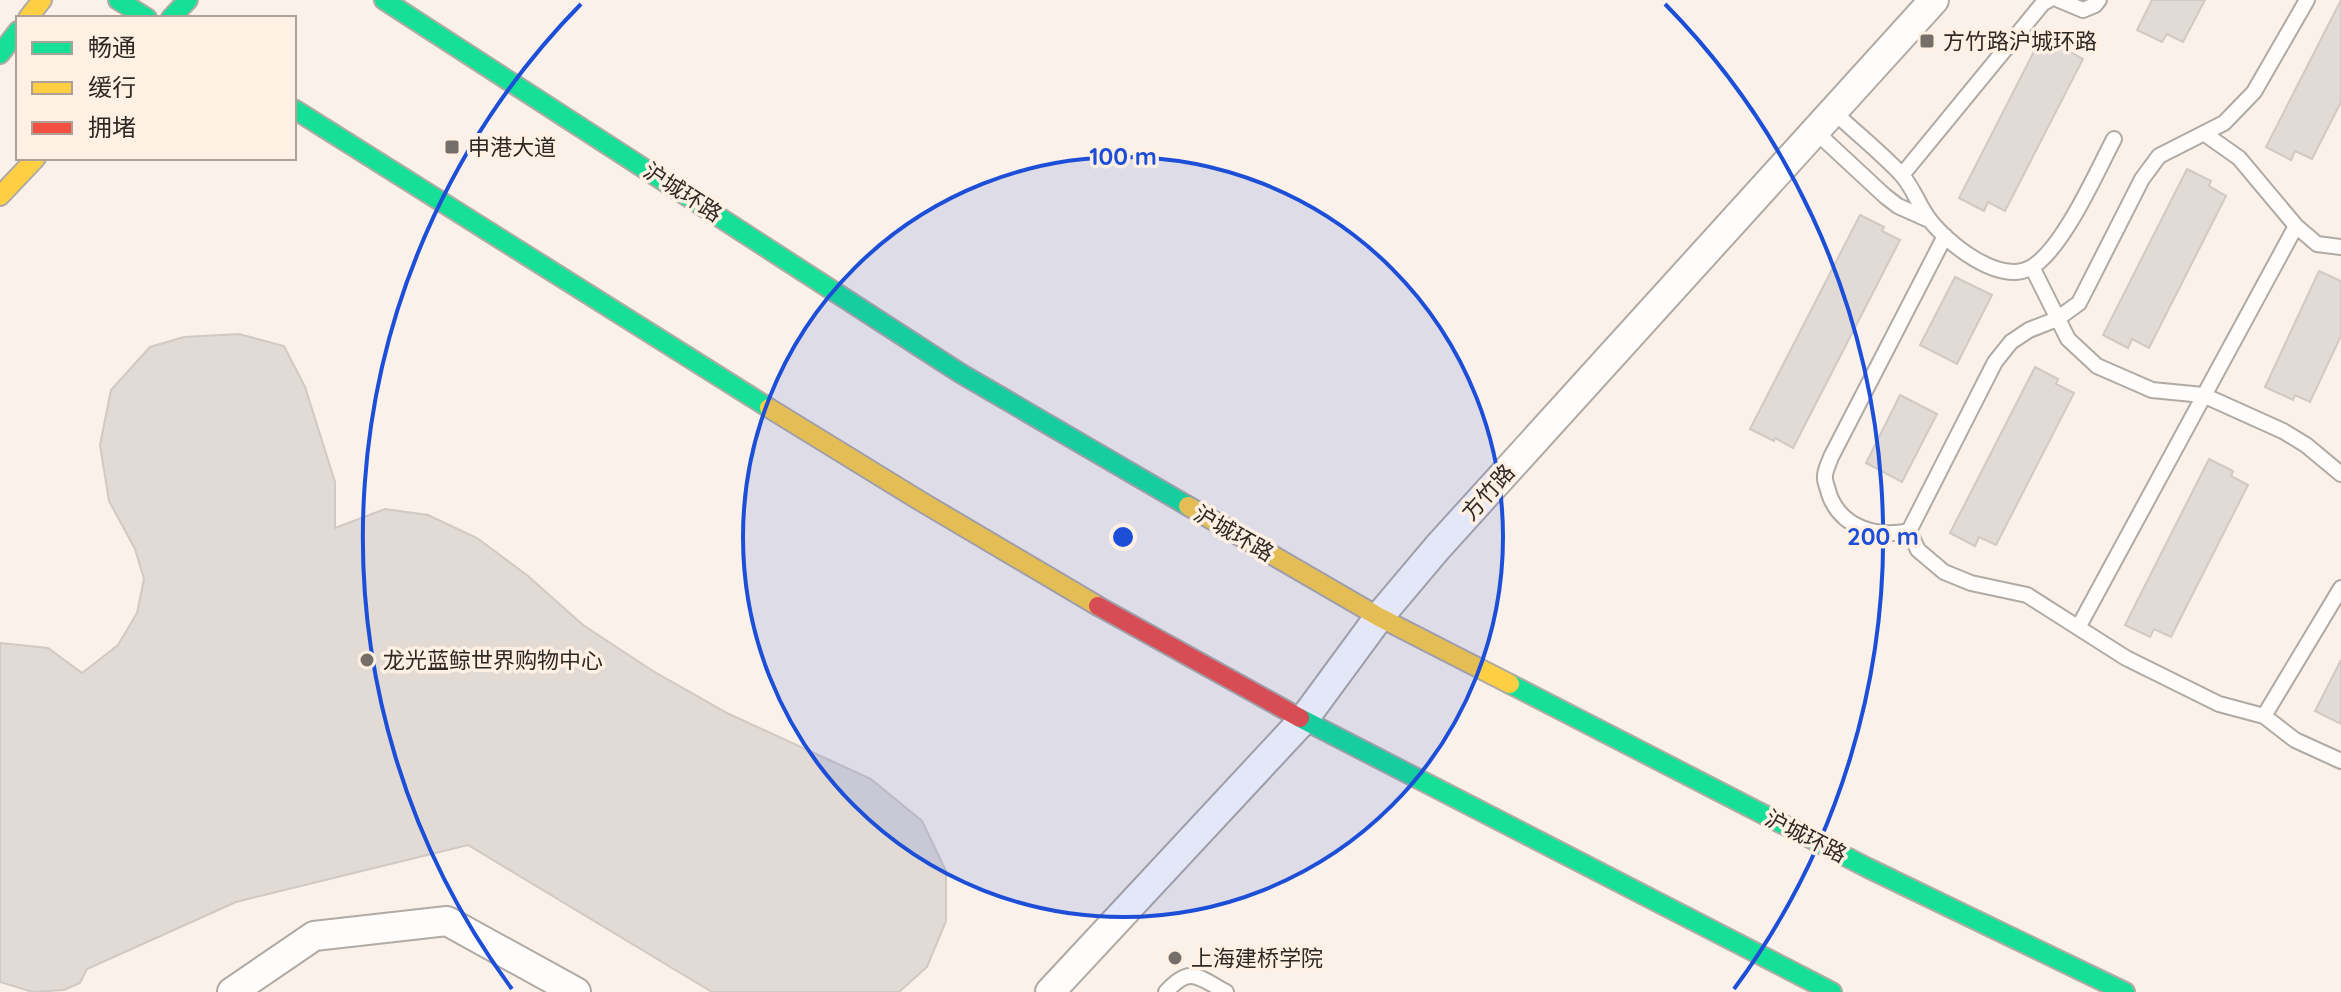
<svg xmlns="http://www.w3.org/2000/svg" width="2341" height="992" font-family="Quicksand,'Noto Sans SC',sans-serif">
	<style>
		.building { fill: #e1dad5; stroke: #d0c9c4; stroke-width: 2 }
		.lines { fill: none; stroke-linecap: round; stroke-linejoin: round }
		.lane-casing { stroke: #b0aaa4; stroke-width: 18 }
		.street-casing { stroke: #b0aaa4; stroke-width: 32 }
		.fast-casing { stroke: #b0aaa4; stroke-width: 22 }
		.slow-casing { stroke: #b0aaa4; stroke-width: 22 }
		.jam-casing { stroke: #b0aaa4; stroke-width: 22 }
		.lane { stroke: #fefdfc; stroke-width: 14 }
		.street { stroke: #fefdfc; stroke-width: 28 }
		.fast { stroke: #16e098; stroke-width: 18 }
		.slow { stroke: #ffcf43; stroke-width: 18 }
		.jam { stroke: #f24e42; stroke-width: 18 }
		.ring { fill: none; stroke: #1d4ed8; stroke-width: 4 }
		.poi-dot { fill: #766f69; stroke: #fff0e4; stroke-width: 3 }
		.labels { text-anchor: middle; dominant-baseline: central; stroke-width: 7; stroke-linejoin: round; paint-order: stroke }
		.poi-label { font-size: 22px; fill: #2f2924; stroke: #fff0e4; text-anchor: start }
		.street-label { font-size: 22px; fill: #2f2924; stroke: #fff0e4 }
		.centre { fill: #1d4ed8; stroke: #fff0e4; stroke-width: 4 }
		.ring-label { font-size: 24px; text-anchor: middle; font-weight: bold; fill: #1d4ed8; stroke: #fff0e4; stroke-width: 7; stroke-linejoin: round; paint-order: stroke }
	</style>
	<rect width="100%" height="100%" fill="#f9f1ea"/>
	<path class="building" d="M 2152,0 L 2205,0 L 2183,42 L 2167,34 L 2162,42 L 2137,30 Z
		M 2341,0 L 2341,102 L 2312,159 L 2295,151 L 2291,160 L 2266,147 Z
		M 2044,32 L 2068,44 L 2065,49 L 2083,59 L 2005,211 L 1988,202 L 1984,211 L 1959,198 Z
		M 2187,169 L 2211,181 L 2209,186 L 2226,196 L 2149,348 L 2132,339 L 2128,348 L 2103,335 Z
		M 1860,215 L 1884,227 L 1882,231 L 1900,240 L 1793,448 L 1775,438 L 1774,441 L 1750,429 Z
		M 2319,271 L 2341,281 L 2341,336 L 2310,402 L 2295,395 L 2293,400 L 2265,387 Z
		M 1955,277 L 1992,295 L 1957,364 L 1920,345 Z
		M 239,334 L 284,346 L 305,387 L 335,482 L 335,528 L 385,509 L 428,515 L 477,538 L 528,576 L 583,625 L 653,671 L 729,714 L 871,779 L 922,821 L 946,871 L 946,921 L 927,967 L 899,992 L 712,992 L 468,845 L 236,902 L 87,969 L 80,983 L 64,990 L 33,992 L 0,982 L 0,643 L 48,648 L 82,673 L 118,645 L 137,613 L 144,579 L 135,549 L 109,501 L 100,445 L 111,390 L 150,347 L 184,337 Z
		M 2035,367 L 2058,379 L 2056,384 L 2074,393 L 1996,545 L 1979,537 L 1975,546 L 1950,533 Z
		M 1900,395 L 1937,414 L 1902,482 L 1866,463 Z
		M 2209,459 L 2233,471 L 2231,476 L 2248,485 L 2171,637 L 2154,629 L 2150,637 L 2125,625 Z
		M 2341,660 L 2341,724 L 2315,711 Z"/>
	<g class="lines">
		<g class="lane-casing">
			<path id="lane" d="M 2059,0 L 2083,10 L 2095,5 L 2099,0
				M 2307,0 L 2254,92 L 2224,123 L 2159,156 L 2142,179 L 2079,303 L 2057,319 L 2029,330 L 2011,342 L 1995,362 L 1909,531 L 1918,550 L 1944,572 L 1971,583 L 2027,595 L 2126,658 L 2219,704 L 2264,716 L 2295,740 L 2341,761
				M 1833,111 C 1855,132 1879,151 1900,173 C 1913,186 1918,205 1929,219 C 1948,244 2000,286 2032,267 C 2064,247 2096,173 2114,139
				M 1815,131 L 1885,196 L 1898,206 L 1927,219
				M 2205,134 L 2239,158 L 2296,226 L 2317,244 L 2341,247
				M 1902,175 L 2043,3 L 2049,0
				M 2032,267 L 2068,339 L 2097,366 L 2152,390 L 2203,395 L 2283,431 L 2306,445 L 2341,474
				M 1909,531 C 1877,538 1841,528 1829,494 C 1828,488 1824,481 1825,476 C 1825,470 1829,463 1831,457 L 1945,236
				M 2079,626 L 2296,226
				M 2264,716 L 2341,588
				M 1166,992 C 1190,965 1198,977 1226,992"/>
		</g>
		<g class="street-casing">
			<path id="street" d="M 232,992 L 314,936 L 447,921 L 576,992
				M 1050,992 L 1304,719 L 1379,617 L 1438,547 L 1934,0"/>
		</g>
		<g class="fast-casing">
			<path id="fast" d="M 118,0 L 147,18
				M 384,0 L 960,373 L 1188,506
				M 171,18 L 188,0
				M 0,54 L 18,31
				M 294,109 L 769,408
				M 1510,684 L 1868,868 L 2125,992
				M 1300,718 L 1832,992"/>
		</g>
		<g class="slow-casing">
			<path id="slow" d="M 28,18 L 42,0
				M 0,196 L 36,158
				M 769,408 L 922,502 L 1098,606
				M 1188,506 L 1379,617 L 1510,684"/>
		</g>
		<g class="jam-casing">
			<path id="jam" d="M 1098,606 L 1300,718"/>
		</g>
		<use href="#lane" class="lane"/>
		<use href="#street" class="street"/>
		<use href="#fast" class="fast"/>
		<use href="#slow" class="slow"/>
		<use href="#jam" class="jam"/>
	</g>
	<circle cx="1123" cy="537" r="380" fill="#1d4ed8" fill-opacity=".12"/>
	<g class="ring">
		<circle cx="1123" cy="537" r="380"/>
		<path d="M512 989A760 760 0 0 1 581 4M1665 4A760 760 0 0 1 1734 989"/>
	</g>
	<g class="poi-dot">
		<rect x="1919" y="33" width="16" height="16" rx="4"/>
		<rect x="444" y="139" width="16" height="16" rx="4"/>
		<circle cx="367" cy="660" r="8"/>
		<circle cx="1175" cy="958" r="8"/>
	</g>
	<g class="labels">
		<g class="poi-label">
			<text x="1943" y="41">方竹路沪城环路</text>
			<text x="468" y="147">申港大道</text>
			<text x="383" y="660">龙光蓝鲸世界购物中心</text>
			<text x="1191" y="958">上海建桥学院</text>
		</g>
		<g class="street-label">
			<text transform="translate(683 192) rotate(33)">沪城环路</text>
			<text transform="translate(1488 492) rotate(-48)">方竹路</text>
			<text transform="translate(1234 533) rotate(30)">沪城环路</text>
			<text transform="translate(1806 836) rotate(27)">沪城环路</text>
		</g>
	</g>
	<circle cx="1123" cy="537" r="12" class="centre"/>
	<g class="ring-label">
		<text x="1123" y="165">100 m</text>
		<text x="1883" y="545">200 m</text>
	</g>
	<rect x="16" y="16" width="280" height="144" fill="#fff0e4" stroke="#aca097" stroke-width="2"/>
	<rect x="32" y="42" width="40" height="12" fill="#16e098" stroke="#aca097" stroke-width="2"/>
	<text x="88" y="56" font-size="24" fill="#2f2924">畅通</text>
	<rect x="32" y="82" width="40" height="12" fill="#ffcf43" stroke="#aca097" stroke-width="2"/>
	<text x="88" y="96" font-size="24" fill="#2f2924">缓行</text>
	<rect x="32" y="122" width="40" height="12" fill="#f24e42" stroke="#aca097" stroke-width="2"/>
	<text x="88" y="136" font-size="24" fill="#2f2924">拥堵</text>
</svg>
